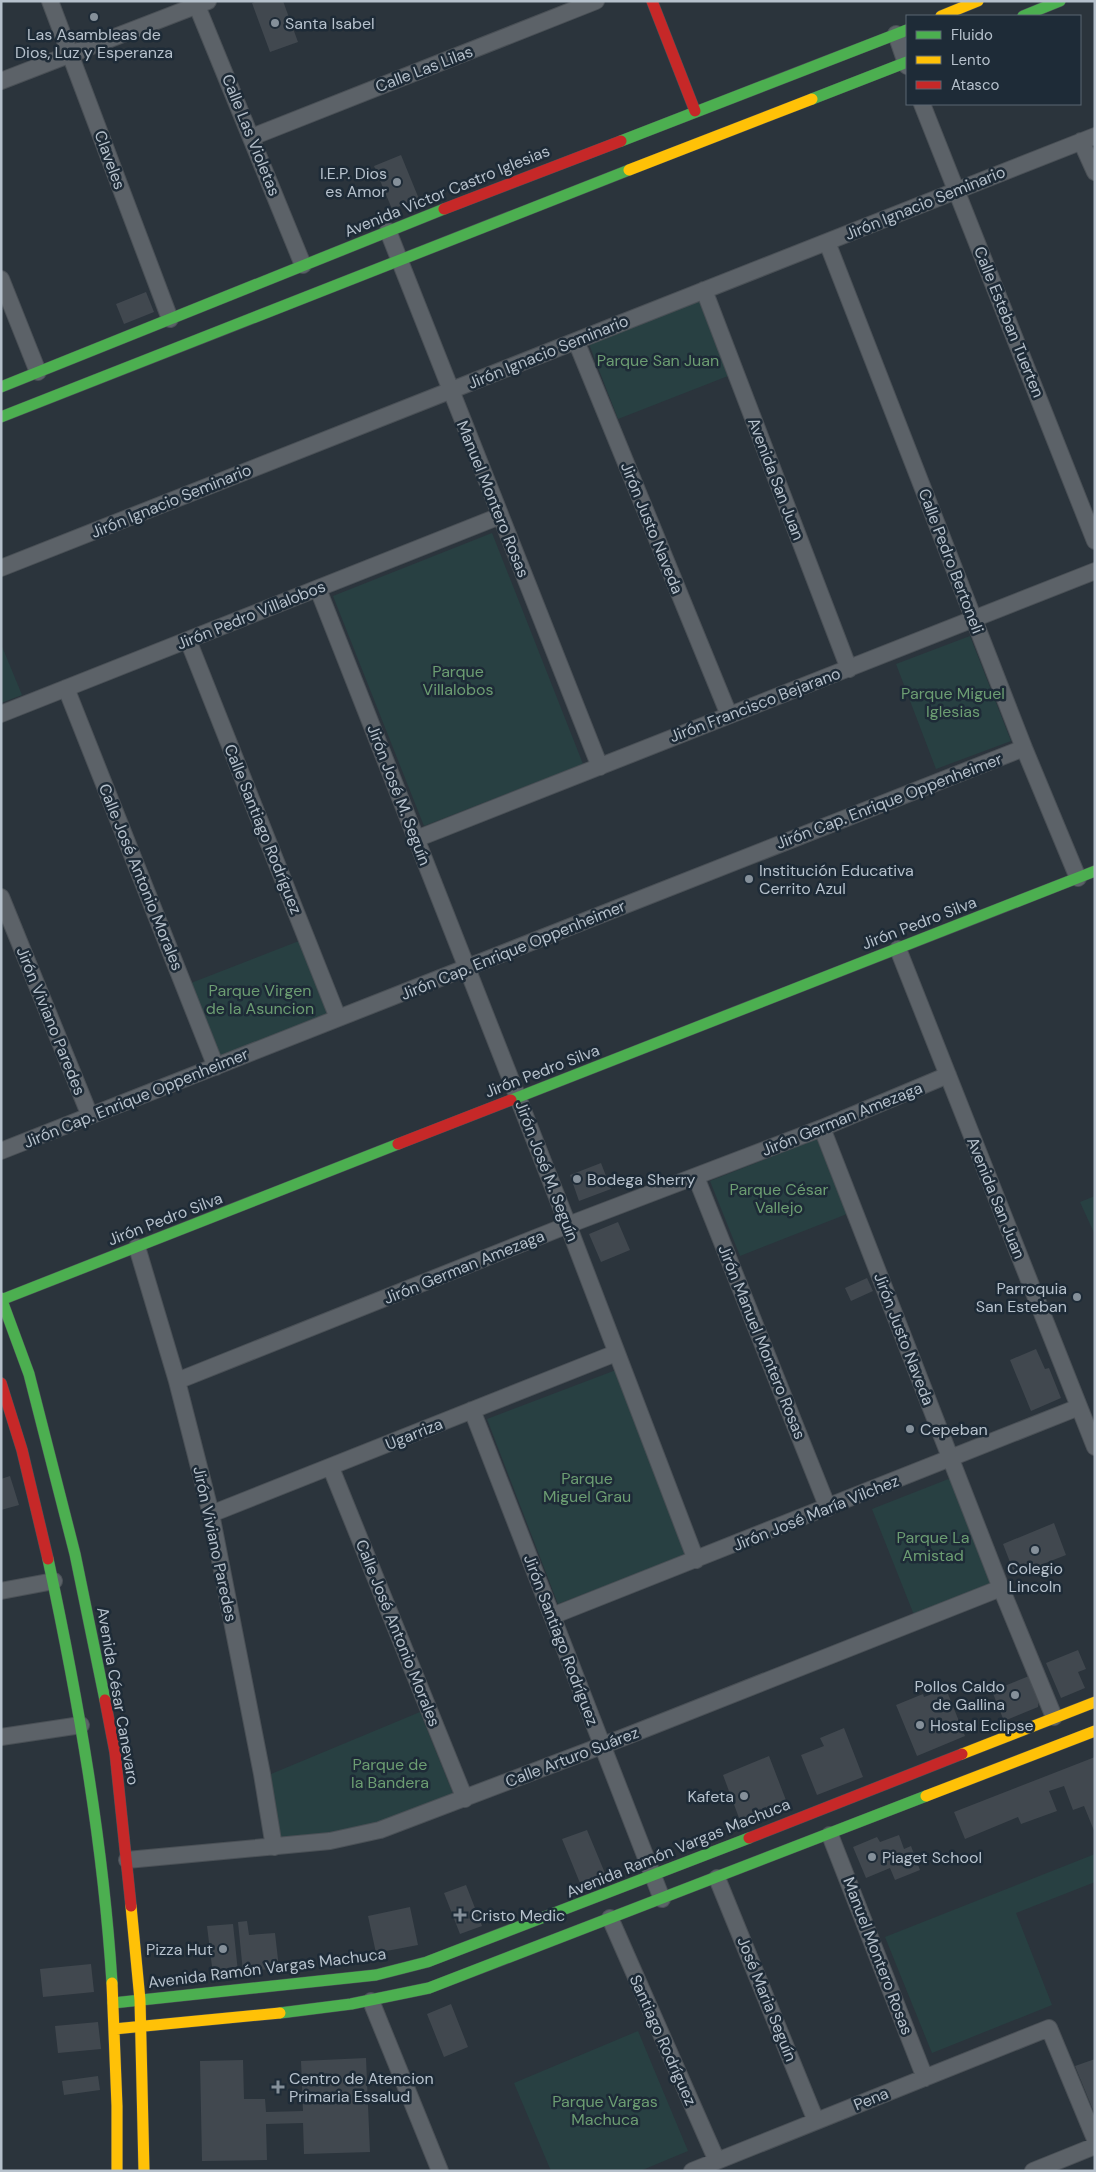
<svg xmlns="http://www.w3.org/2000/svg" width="1096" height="2172" font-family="'DM Sans',sans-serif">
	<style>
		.green { fill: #284042 }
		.building { fill: #41484f }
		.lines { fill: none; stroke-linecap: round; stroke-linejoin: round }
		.street-casing { stroke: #4a5056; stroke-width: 18 }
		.fast-casing { stroke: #4a5056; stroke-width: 12 }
		.slow-casing { stroke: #4a5056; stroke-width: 12 }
		.jam-casing { stroke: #4a5056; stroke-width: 12 }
		.street { stroke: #5c6268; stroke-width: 16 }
		.fast { stroke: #4caf50; stroke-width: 11 }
		.slow { stroke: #ffc107; stroke-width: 11 }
		.jam { stroke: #c62828; stroke-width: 11 }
		.poi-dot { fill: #85909a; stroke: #1e2b37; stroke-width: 2 }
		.labels { text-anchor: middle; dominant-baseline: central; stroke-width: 5; stroke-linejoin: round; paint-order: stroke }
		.poi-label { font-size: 16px; fill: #b6c1cc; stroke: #1e2b37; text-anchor: start }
		.street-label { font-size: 16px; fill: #b6c1cc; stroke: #1e2b37 }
		.park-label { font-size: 16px; fill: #6c9d72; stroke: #1e2b37 }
	</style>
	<rect width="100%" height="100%" fill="#2b343c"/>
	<path class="green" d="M 699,301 L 728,376 L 618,419 L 589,344 Z
		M 492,533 L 583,764 L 424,826 L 333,596 Z
		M 970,636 L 1011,741 L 936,769 L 896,664 Z
		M 1,644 L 22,695 L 1,703 Z
		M 299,941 L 328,1015 L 220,1057 L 191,983 Z
		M 817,1139 L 847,1214 L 740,1256 L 710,1181 Z
		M 1095,1196 L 1095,1235 L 1080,1202 Z
		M 616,1370 L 686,1555 L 558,1604 L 487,1419 Z
		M 951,1478 L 994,1584 L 914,1615 L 872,1509 Z
		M 420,1712 L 454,1796 L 381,1825 L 327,1835 L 278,1838 L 271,1774 Z
		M 1095,1854 L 1095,1882 L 1016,1913 L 1052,2005 L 932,2053 L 885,1937 Z
		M 638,2031 L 688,2151 L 640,2171 L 551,2171 L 514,2083 Z"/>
	<path class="building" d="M 257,1 L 283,1 L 298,42 L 270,52 L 252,3 Z
		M 401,155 L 419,199 L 392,209 L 374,166 Z
		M 146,292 L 154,312 L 124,324 L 116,304 Z
		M 601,1163 L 611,1189 L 579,1201 L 570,1175 Z
		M 618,1222 L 630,1250 L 601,1262 L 589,1234 Z
		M 867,1278 L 873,1291 L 851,1301 L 845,1288 Z
		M 1036,1349 L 1045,1369 L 1049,1368 L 1061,1398 L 1031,1411 L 1010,1360 Z
		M 10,1476 L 19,1505 L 1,1510 L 1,1479 Z
		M 1054,1523 L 1066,1555 L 1015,1575 L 1003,1544 Z
		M 1078,1650 L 1086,1669 L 1078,1672 L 1085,1688 L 1061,1698 L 1046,1663 Z
		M 1029,1676 L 1039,1700 L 1038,1707 L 1004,1721 L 992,1691 Z
		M 946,1689 L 965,1736 L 917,1756 L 896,1705 L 923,1694 L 924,1697 Z
		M 844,1728 L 863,1777 L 817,1795 L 801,1755 L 824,1746 L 820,1738 Z
		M 769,1756 L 789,1808 L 742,1826 L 723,1775 Z
		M 1095,1757 L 1095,1833 L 1084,1806 L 1073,1810 L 1064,1786 L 1049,1791 L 1057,1811 L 1021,1824 L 1018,1817 L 965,1839 L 954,1812 Z
		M 587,1830 L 607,1878 L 582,1888 L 562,1839 Z
		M 899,1835 L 904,1849 L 911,1846 L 920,1870 L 895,1880 L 890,1868 L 866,1878 L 853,1847 L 877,1837 L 880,1842 Z
		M 466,1885 L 482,1926 L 460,1934 L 444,1893 Z
		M 410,1907 L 418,1945 L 376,1953 L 368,1916 Z
		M 247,1921 L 249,1935 L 275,1933 L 279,1968 L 243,1972 L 238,1922 Z
		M 233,1924 L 238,1972 L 213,1975 L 207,1926 Z
		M 91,1964 L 94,1992 L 43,1997 L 40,1969 Z
		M 451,2004 L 468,2047 L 444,2057 L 427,2014 Z
		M 98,2022 L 101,2049 L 58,2053 L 55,2026 Z
		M 366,2058 L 370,2152 L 304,2154 L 303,2123 L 266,2124 L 267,2160 L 202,2161 L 200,2061 L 243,2060 L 244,2099 L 265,2099 L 266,2112 L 303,2111 L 301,2061 Z
		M 1095,2059 L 1095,2115 L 1075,2066 Z
		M 98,2076 L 100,2090 L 64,2095 L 62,2081 Z"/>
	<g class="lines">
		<g class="street-casing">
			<path id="street" d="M 50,1 L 170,319
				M 195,1 L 303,265
				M 896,34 L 907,66
				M 1,81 L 208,1
				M 922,104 L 1095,541
				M 252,137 L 596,1
				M 1081,141 L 1095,172
				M 388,231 L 600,767
				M 827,242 L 1024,748 L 1078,878
				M 1,279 L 38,372
				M 704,290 L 849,669
				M 576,341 L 729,715
				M 1,568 L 1095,136
				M 318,589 L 568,1225 L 696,1560
				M 188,640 L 338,1018
				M 66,688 L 216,1067
				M 1,714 L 500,516
				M 416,839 L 1095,571
				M 1,897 L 90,1116
				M 898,949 L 1095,1447
				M 822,1128 L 1001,1588 L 1054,1717
				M 1,1151 L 1024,748
				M 696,1177 L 828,1508
				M 137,1247 L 177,1381 L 211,1514 L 262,1774 L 274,1847
				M 177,1381 L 568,1225 L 822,1128 L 948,1075
				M 472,1410 L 662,1899
				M 331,1468 L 465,1799
				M 211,1514 L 616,1353
				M 1,1591 L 54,1581
				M 552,1616 L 1079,1407
				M 1,1737 L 81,1725
				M 830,1835 L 925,2078
				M 127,1860 L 330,1841 L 380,1830 L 622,1738 L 1001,1588
				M 717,1878 L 816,2121
				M 610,1918 L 717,2161
				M 371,2001 L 440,2171
				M 692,2171 L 1049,2028 L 1095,2139
				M 1033,2171 L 1095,2146"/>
		</g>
		<g class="fast-casing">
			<path id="fast" d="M 1023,16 L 1060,1
				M 812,99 L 907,62
				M 621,141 L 907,30
				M 1,387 L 444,209
				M 1,417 L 629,170
				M 511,1100 L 1095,871
				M 1,1298 L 29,1374 L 75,1554 L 105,1700
				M 1,1300 L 398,1144
				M 48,1559 C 78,1699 103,1841 112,1983
				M 113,2003 L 376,1975 L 427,1962 L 749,1838
				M 280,2013 L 351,2004 L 429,1988 L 926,1796"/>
		</g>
		<g class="slow-casing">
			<path id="slow" d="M 941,16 L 978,1
				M 629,170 L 812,99
				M 962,1754 L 1095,1702
				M 926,1796 L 1095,1731
				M 131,1906 L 140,2000 L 144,2171
				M 112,1983 L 117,2106 L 117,2171
				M 114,2029 L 280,2013"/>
		</g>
		<g class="jam-casing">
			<path id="jam" d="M 652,1 L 695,111
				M 444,209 L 621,141
				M 398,1144 L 511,1100
				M 1,1383 L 22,1450 L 48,1559
				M 105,1700 L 115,1752 L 131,1906
				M 749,1838 L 962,1754"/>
		</g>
		<use href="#street" class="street"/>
		<use href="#fast" class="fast"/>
		<use href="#slow" class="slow"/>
		<use href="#jam" class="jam"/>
	</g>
	<g class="poi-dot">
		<circle cx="94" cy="17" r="5"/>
		<circle cx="275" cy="23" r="5"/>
		<circle cx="397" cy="182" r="5"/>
		<circle cx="749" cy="879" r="5"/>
		<circle cx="577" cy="1179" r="5"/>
		<circle cx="1077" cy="1297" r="5"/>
		<circle cx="910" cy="1429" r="5"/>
		<circle cx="1035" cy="1550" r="5"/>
		<circle cx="1015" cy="1695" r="5"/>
		<circle cx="920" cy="1725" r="5"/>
		<circle cx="744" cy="1796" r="5"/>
		<circle cx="872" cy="1857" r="5"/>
		<path d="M457.5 1907.5h5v5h5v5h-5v5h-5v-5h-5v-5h5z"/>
		<circle cx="223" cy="1949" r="5"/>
		<path d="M275.5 2079.5h5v5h5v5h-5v5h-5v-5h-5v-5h5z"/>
	</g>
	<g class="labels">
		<g class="poi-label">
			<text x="285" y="23">Santa Isabel</text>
			<text x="94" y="34" text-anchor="middle">Las Asambleas de<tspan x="94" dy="18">Dios, Luz y Esperanza</tspan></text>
			<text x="387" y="173" text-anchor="end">I.E.P. Dios<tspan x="387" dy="18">es Amor</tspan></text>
			<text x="759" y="870">Institución Educativa<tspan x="759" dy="18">Cerrito Azul</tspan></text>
			<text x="587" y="1179">Bodega Sherry</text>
			<text x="1067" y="1288" text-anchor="end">Parroquia<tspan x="1067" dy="18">San Esteban</tspan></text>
			<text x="920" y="1429">Cepeban</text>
			<text x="1035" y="1568" text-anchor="middle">Colegio<tspan x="1035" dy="18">Lincoln</tspan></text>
			<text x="1005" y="1686" text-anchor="end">Pollos Caldo<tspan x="1005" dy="18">de Gallina</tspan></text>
			<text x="930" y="1725">Hostal Eclipse</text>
			<text x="734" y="1796" text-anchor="end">Kafeta</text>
			<text x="882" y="1857">Piaget School</text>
			<text x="471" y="1915">Cristo Medic</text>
			<text x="213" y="1949" text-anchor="end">Pizza Hut</text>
			<text x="289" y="2078">Centro de Atencion<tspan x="289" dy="18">Primaria Essalud</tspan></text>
		</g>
		<g class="street-label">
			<text transform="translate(424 69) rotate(-21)">Calle Las Lilas</text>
			<text transform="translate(251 135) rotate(68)">Calle Las Violetas</text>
			<text transform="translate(110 160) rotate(70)">Claveles</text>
			<text transform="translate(447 191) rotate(-22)">Avenida Victor Castro Iglesias</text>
			<text transform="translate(925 203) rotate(-22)">Jirón Ignacio Seminario</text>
			<text transform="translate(1009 322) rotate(68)">Calle Esteban Tuerten</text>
			<text transform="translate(548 352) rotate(-22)">Jirón Ignacio Seminario</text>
			<text transform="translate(776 479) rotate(69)">Avenida San Juan</text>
			<text transform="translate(493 499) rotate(68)">Manuel Montero Rosas</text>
			<text transform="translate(171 501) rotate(-22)">Jirón Ignacio Seminario</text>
			<text transform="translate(652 528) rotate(68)">Jirón Justo Naveda</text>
			<text transform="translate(951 561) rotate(69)">Calle Pedro Bertoneli</text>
			<text transform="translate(251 615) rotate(-22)">Jirón Pedro Villalobos</text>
			<text transform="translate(755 705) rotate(-21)">Jirón Francisco Bejarano</text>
			<text transform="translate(399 795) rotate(69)">Jirón José M. Seguín</text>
			<text transform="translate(889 801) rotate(-21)">Jirón Cap. Enrique Oppenheimer</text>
			<text transform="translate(263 829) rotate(68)">Calle Santiago Rodríguez</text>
			<text transform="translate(141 877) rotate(68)">Calle José Antonio Morales</text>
			<text transform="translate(919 923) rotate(-21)">Jirón Pedro Silva</text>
			<text transform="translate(513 950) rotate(-22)">Jirón Cap. Enrique Oppenheimer</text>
			<text transform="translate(51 1021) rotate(68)">Jirón Viviano Paredes</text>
			<text transform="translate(542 1071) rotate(-21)">Jirón Pedro Silva</text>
			<text transform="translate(136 1098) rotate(-22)">Jirón Cap. Enrique Oppenheimer</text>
			<text transform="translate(842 1119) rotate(-22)">Jirón German Amezaga</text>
			<text transform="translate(547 1171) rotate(69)">Jirón José M. Seguín</text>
			<text transform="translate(996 1198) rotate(68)">Avenida San Juan</text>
			<text transform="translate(165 1219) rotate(-21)">Jirón Pedro Silva</text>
			<text transform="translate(464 1267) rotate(-22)">Jirón German Amezaga</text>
			<text transform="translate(904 1339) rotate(69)">Jirón Justo Naveda</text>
			<text transform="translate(762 1342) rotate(68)">Jirón Manuel Montero Rosas</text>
			<text transform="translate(414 1434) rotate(-22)">Ugarriza</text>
			<text transform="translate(816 1513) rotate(-22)">Jirón José María Vilchez</text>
			<text transform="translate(215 1544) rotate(78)">Jirón Viviano Paredes</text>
			<text transform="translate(398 1633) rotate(68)">Calle José Antonio Morales</text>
			<text transform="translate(561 1640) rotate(69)">Jirón Santiago Rodríguez</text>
			<text transform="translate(118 1696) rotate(80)">Avenida César Canevaro</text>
			<text transform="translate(572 1757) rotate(-21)">Calle Arturo Suárez</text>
			<text transform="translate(678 1848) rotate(-22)">Avenida Ramón Vargas Machuca</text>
			<text transform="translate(878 1956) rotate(69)">Manuel Montero Rosas</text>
			<text transform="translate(267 1968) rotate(-7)">Avenida Ramón Vargas Machuca</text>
			<text transform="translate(767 1999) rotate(68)">José Maria Seguín</text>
			<text transform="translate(663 2040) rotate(66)">Santiago Rodríguez</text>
			<text transform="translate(871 2099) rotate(-22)">Pena</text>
		</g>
		<g class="park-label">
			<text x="658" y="360">Parque San Juan</text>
			<text x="458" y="671">Parque<tspan x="458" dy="18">Villalobos</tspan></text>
			<text x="953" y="693">Parque Miguel<tspan x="953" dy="18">Iglesias</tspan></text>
			<text x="260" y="990">Parque Virgen<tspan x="260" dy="18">de la Asuncion</tspan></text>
			<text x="779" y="1189">Parque César<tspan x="779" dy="18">Vallejo</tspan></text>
			<text x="587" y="1478">Parque<tspan x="587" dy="18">Miguel Grau</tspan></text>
			<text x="933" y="1537">Parque La<tspan x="933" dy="18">Amistad</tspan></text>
			<text x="390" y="1764">Parque de<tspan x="390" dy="18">la Bandera</tspan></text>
			<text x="605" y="2101">Parque Vargas<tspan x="605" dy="18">Machuca</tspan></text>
		</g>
	</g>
	<rect width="1096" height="2172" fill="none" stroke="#b6c1cc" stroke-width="5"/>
	<rect x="906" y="15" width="175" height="90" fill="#1e2b37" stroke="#5b6773"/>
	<rect x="916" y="31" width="25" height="8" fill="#4caf50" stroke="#5b6773"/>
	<text x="951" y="40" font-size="15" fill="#b6c1cc">Fluido</text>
	<rect x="916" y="56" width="25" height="8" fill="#ffc107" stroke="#5b6773"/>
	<text x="951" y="65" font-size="15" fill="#b6c1cc">Lento</text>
	<rect x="916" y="81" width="25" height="8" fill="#c62828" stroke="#5b6773"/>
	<text x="951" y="90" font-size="15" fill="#b6c1cc">Atasco</text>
</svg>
